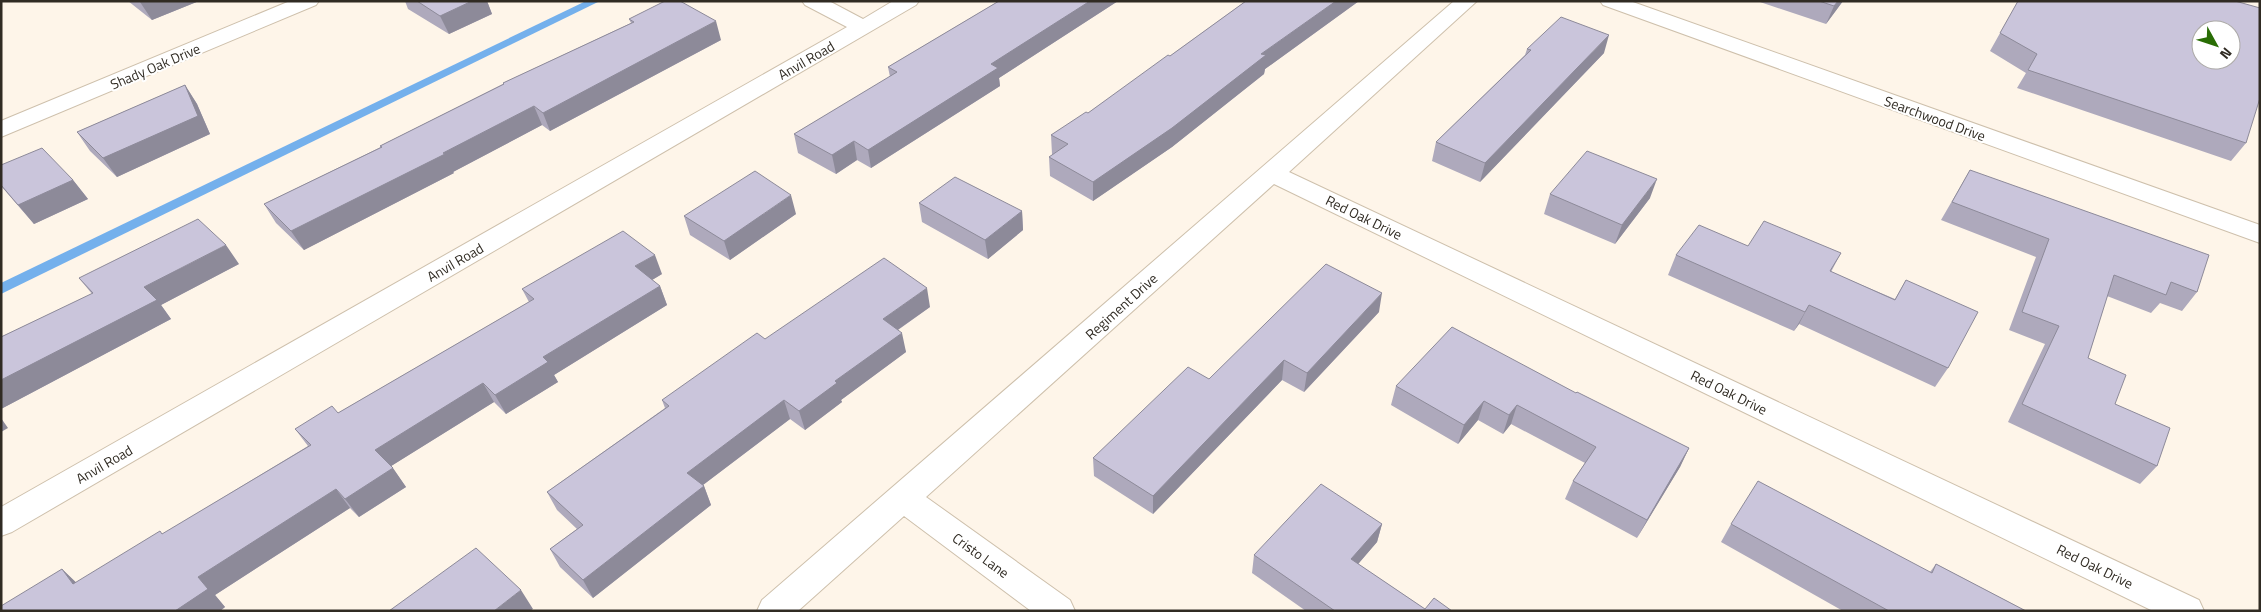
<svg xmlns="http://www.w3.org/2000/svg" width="2261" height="612" font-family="'Titillium Web',sans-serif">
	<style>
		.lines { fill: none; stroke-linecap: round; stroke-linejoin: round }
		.stream { fill: #74b0ec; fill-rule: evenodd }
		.street-casing { stroke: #cec0ac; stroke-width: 2 }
		.street { fill: #fff; fill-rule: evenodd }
		.wall { fill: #aea9bc }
		.shaded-wall { fill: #8d8a99 }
		.building { fill: #cac5db; stroke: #8d8a99; fill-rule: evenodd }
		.labels { text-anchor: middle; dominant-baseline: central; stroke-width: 4; stroke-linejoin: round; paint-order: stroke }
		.street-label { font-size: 14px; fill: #302b23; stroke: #fff }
	</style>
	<rect width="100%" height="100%" fill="#fef5e9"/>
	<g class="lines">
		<path class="stream" d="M 586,1 L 600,1 L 1,294 L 1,283 Z"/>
		<g class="street-casing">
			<path id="street" d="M 290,1 L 319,1 L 316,5 L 1,137 L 1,121 Z
				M 802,1 L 829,1 L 863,19 L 893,1 L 919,1 L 916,5 L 12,532 L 1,536 L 1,507 L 847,27 L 805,5 Z
				M 1454,1 L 1477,1 L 1289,172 L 2199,600 L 2204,611 L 2153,611 L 1274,184 L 926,497 L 1070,600 L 1075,611 L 1031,611 L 904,516 L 798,611 L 757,611 L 762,600 Z
				M 1600,1 L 1630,1 L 2260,225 L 2260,243 L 1603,5 Z"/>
		</g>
		<use href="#street" class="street"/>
	</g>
	<path class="wall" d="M 128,1 L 199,1 L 152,20 Z
		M 405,1 L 487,1 L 492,14 L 449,34 L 408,9 Z
		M 999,1 L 1118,1 L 999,78 L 1000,86 L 871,168 L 857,160 L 836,174 L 798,153 L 794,134 L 890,77 L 888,67 Z
		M 1246,1 L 1359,1 L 1265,69 L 1264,74 L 1172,147 L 1093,201 L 1050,176 L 1049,157 L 1053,154 L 1052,154 L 1051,135 L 1088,113 L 1170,56 Z
		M 1757,1 L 1843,1 L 1826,24 Z
		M 2018,1 L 2246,143 L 2231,161 L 2017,88 L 2026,73 L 1990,51 Z
		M 629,19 L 721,40 L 550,131 L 542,125 L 453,172 L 454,173 L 304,250 L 276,223 L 264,204 L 381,147 L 380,146 L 503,84 L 503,83 L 631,23 Z
		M 1527,49 L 1604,53 L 1480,182 L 1432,161 L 1436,142 L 1525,55 Z
		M 185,85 L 197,104 L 210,134 L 117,177 L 90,151 L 77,132 Z
		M 1,165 L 73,180 L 88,199 L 34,224 L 1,186 Z
		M 1970,170 L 2197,292 L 2182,311 L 2160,303 L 2151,313 L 2107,296 L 2088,358 L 2115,404 L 2157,466 L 2140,484 L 2008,422 L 2045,344 L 2009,330 L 2036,257 L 1941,220 Z
		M 1550,194 L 1650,198 L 1615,244 L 1544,214 Z
		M 919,203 L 1022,211 L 1023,230 L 988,259 L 922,222 Z
		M 796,214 L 730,260 L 690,235 L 684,216 Z
		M 1748,246 L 1841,253 L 1831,272 L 1895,299 L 1906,280 L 1948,368 L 1935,387 L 1799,324 L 1794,331 L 1668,275 L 1676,255 Z
		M 239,264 L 161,305 L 171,319 L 1,409 L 1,337 L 92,294 L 79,278 Z
		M 662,274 L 652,280 L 660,286 L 667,305 L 554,375 L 558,382 L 506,414 L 494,402 L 391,466 L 406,487 L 359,517 L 350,508 L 215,595 L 225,607 L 220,611 L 1,611 L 62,569 L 76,583 L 163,534 L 308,446 L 295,429 L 338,413 L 529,302 L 522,289 Z
		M 930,307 L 898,330 L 906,352 L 841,400 L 842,402 L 805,430 L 790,419 L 703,485 L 704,486 L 711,505 L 593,598 L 560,567 L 550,549 L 577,529 L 557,510 L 547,492 L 665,408 L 662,400 L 765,339 Z
		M 1379,312 L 1304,392 L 1282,380 L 1153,514 L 1094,476 L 1093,458 L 1209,379 Z
		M 1396,386 L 1576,393 L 1689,448 L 1680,467 L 1637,538 L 1565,499 L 1573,481 L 1585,463 L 1511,424 L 1503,434 L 1478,420 L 1458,444 L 1391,405 Z
		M 1382,524 L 1377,542 L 1358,564 L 1425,609 L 1452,611 L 1306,611 L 1252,573 L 1254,555 Z
		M 1731,524 L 1930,572 L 1936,564 L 2026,611 L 1843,611 L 1721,542 Z"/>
	<path class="shaded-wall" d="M 143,1 L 199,1 L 152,20 L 140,2 Z
		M 472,1 L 487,1 L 492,14 L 449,34 L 440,16 Z
		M 1090,1 L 1118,1 L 999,78 L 1000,86 L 871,168 L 868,150 L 991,64 Z
		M 1336,1 L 1359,1 L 1265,69 L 1264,74 L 1172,147 L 1093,201 L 1093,182 L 1261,54 Z
		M 1838,1 L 1843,1 L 1826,24 L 1834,6 Z
		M 716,21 L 721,40 L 550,131 L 543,113 Z
		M 1609,35 L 1604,53 L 1480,182 L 1485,163 Z
		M 185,85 L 197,104 L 210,134 L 117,177 L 103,158 Z
		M 534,106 L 542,125 L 453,172 L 454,173 L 304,250 L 291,231 Z
		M 854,141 L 857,160 L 836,174 L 832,155 Z
		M 1657,179 L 1650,198 L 1615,244 L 1622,225 Z
		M 73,180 L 88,199 L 34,224 L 18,205 Z
		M 791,195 L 796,214 L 730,260 L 724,241 Z
		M 1022,211 L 1023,230 L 988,259 L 985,240 Z
		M 226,245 L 239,264 L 161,305 L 171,319 L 1,409 L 1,380 L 144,287 Z
		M 655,255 L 662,274 L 642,286 L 635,266 Z
		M 660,286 L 667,305 L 554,375 L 558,382 L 506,414 L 495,395 L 543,357 Z
		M 927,288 L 930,307 L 886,338 L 883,319 Z
		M 1382,293 L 1379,312 L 1304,392 L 1307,373 Z
		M 1809,305 L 1799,324 L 1794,331 L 1805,312 Z
		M 902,333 L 906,352 L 841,400 L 842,402 L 805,430 L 799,411 L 835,381 Z
		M 1284,360 L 1282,380 L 1153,514 L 1153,496 Z
		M 483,383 L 494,402 L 388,468 L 375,450 Z
		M 784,400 L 790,419 L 695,491 L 687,473 Z
		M 1484,401 L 1478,420 L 1458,444 L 1464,425 Z
		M 1517,405 L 1511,424 L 1503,434 L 1509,415 Z
		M 1,418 L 8,428 L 1,432 Z
		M 1689,448 L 1680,467 L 1637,538 L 1647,520 Z
		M 393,468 L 406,487 L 359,517 L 345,499 Z
		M 704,486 L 711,505 L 593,598 L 583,580 Z
		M 336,489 L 350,508 L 215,595 L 225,607 L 220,611 L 175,611 L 198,577 Z
		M 1382,524 L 1377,542 L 1347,577 L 1351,559 Z
		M 62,569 L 81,587 L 73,584 Z
		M 521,590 L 533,609 L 530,611 L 494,611 Z"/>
	<path class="building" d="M 417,1 L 472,1 L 440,16 Z
		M 665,1 L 680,1 L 716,21 L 543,113 L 534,106 L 443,153 L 445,154 L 291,231 L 264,204 L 382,147 L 380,146 L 504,84 L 503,83 L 634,22 L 629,19 Z
		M 999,1 L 1090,1 L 991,64 L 998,68 L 868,150 L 854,141 L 832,155 L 794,134 L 897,72 L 888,67 Z
		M 1246,1 L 1336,1 L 1261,54 L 1266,55 L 1172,128 L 1093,182 L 1049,157 L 1068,144 L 1051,135 L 1086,112 L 1088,113 L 1168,55 L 1170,56 Z
		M 1819,1 L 1838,1 L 1834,6 Z
		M 2018,1 L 2235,1 L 2260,8 L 2260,98 L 2246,143 L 2028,70 L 2037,54 L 2000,33 ZM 2201,30 L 2231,30 L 2231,60 L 2201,60 Z
		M 1561,17 L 1609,35 L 1485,163 L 1436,142 L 1531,50 L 1527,49 Z
		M 185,85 L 198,116 L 103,158 L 77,132 Z
		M 42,148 L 73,180 L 18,205 L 1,185 L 1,165 Z
		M 1587,151 L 1657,179 L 1622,225 L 1550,194 Z
		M 1970,170 L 2209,255 L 2197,292 L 2171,282 L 2166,295 L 2114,275 L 2088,358 L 2126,375 L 2115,404 L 2170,428 L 2157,466 L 2022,404 L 2059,326 L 2022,312 L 2049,239 L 1952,202 Z
		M 755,171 L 791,195 L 724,241 L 684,216 Z
		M 955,177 L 1022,211 L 985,240 L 919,203 Z
		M 198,219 L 226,245 L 144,287 L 157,300 L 1,380 L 1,337 L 93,293 L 79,278 Z
		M 1764,221 L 1841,253 L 1830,271 L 1895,300 L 1906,280 L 1978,312 L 1948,368 L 1809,305 L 1805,312 L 1676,255 L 1699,225 L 1748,246 Z
		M 623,231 L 655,255 L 635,266 L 660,286 L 543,357 L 548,362 L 495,395 L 483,383 L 375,450 L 393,468 L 345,499 L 336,489 L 198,577 L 208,589 L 175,611 L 1,611 L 1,606 L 62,569 L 73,584 L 160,531 L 162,534 L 311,445 L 295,429 L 332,406 L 338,413 L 534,299 L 522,289 Z
		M 884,258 L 927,288 L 883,319 L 902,333 L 835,381 L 837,383 L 799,411 L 784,400 L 687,473 L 704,486 L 583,580 L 550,549 L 583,525 L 547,492 L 669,406 L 662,400 L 757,333 L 765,339 Z
		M 1326,264 L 1382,293 L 1307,373 L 1284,360 L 1153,496 L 1093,458 L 1188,367 L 1209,379 Z
		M 1452,327 L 1576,393 L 1577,392 L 1689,448 L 1647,520 L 1573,481 L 1596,447 L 1517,405 L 1509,415 L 1484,401 L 1464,425 L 1396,386 Z
		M 1758,481 L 1932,573 L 1936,564 L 2026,611 L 1889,611 L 1731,524 Z
		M 1321,484 L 1382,524 L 1351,559 L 1425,609 L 1434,598 L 1452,611 L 1335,611 L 1254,555 Z
		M 476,548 L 521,590 L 494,611 L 389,611 Z"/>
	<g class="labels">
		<g class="street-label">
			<text transform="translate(806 60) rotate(-30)">Anvil Road</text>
			<text transform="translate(155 66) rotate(-23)">Shady Oak Drive</text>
			<text transform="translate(1935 118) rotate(20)">Searchwood Drive</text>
			<text transform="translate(1364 217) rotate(26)">Red Oak Drive</text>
			<text transform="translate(455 262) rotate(-30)">Anvil Road</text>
			<text transform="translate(1121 306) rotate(-42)">Regiment Drive</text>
			<text transform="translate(1729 392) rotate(26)">Red Oak Drive</text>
			<text transform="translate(104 464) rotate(-30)">Anvil Road</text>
			<text transform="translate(981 555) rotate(36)">Cristo Lane</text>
			<text transform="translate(2095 566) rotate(26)">Red Oak Drive</text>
		</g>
	</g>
	<rect width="2261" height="612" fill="none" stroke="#302b23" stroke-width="5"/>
	<g transform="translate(2216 45) rotate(130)"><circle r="24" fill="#ffffff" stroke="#acaaa7"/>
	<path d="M0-4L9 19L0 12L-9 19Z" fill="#296d05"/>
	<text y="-8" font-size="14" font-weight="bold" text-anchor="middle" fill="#302b23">N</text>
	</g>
</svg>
